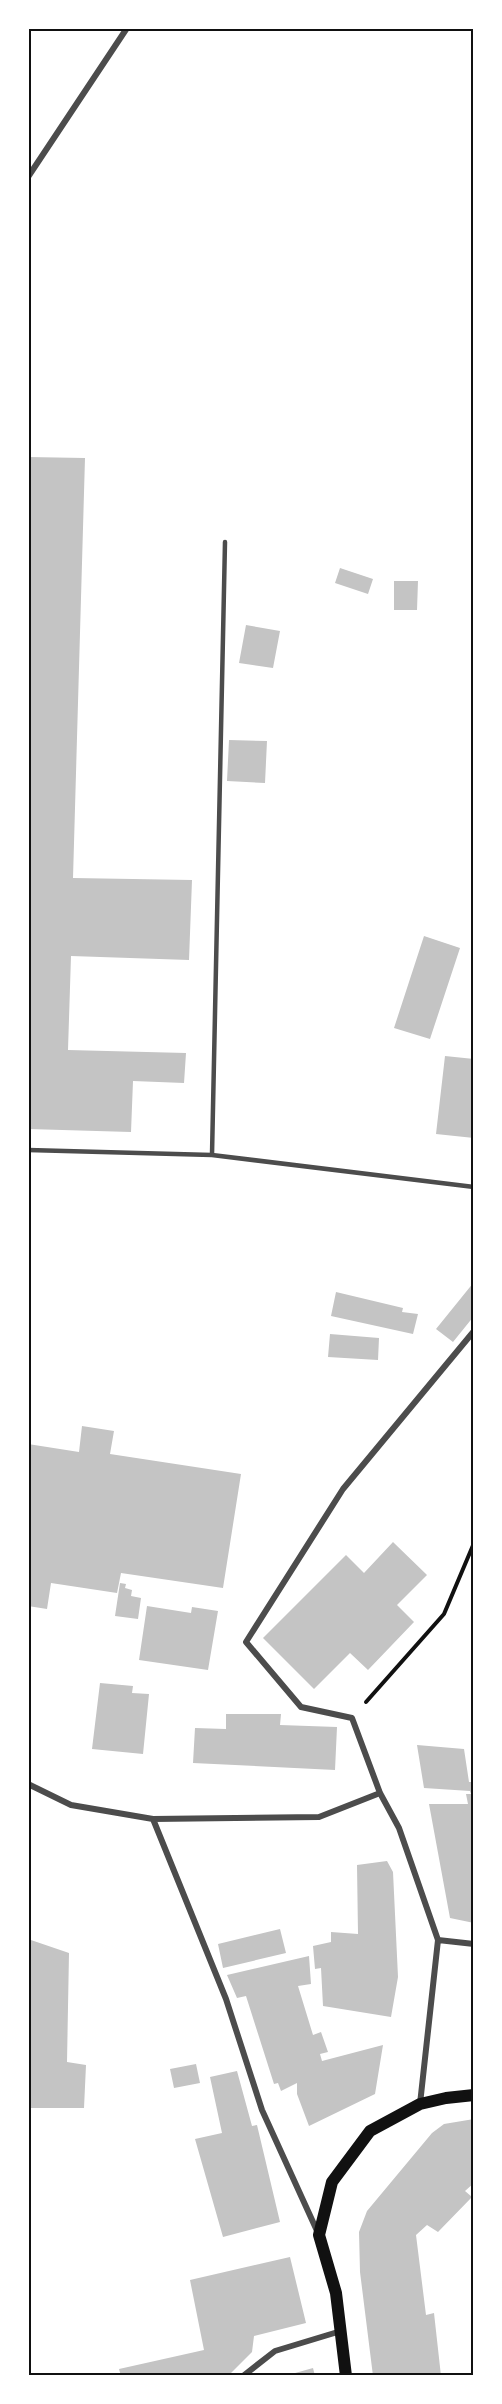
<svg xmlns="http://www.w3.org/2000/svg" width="502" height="2404" font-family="'Source Serif 4',serif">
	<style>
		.building { fill: #c4c4c4 }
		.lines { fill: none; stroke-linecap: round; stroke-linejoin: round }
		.path { stroke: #111; stroke-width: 4 }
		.service { stroke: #4c4c4c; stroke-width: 4.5 }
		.minor { stroke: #4c4c4c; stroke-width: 6 }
		.secondary { stroke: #111; stroke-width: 12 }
		.neatline { fill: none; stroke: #111; stroke-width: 2 }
	</style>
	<rect width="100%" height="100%" fill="#fff"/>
	<path class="building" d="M 28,457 L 85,458 L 73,878 L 192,880 L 189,960 L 71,956 L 68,1050 L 186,1053 L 184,1083 L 133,1081 L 131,1132 L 28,1129 Z
		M 340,568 L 373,579 L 368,594 L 335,583 Z
		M 394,581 L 418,581 L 417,610 L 394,610 Z
		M 246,625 L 280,631 L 273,668 L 239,663 Z
		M 229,740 L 267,741 L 265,783 L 227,781 Z
		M 424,936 L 460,948 L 430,1039 L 394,1028 Z
		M 445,1056 L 474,1059 L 474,1138 L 436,1134 Z
		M 474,1282 L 474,1316 L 453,1342 L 436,1329 Z
		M 336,1292 L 403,1308 L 402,1312 L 418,1314 L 413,1334 L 331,1316 Z
		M 330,1334 L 379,1338 L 378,1360 L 328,1357 Z
		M 82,1426 L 114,1431 L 110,1454 L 241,1474 L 223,1588 L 121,1573 L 117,1593 L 51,1583 L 47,1609 L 28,1606 L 28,1444 L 79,1452 Z
		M 393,1542 L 427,1575 L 397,1605 L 414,1622 L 368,1670 L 350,1653 L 314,1689 L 263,1638 L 346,1555 L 364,1573 Z
		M 120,1583 L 126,1584 L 125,1588 L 132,1590 L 131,1596 L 141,1598 L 138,1619 L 115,1616 Z
		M 147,1606 L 191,1613 L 192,1607 L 218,1611 L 208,1670 L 139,1660 Z
		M 100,1683 L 133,1686 L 132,1693 L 149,1694 L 143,1754 L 92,1749 Z
		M 226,1714 L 281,1714 L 280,1725 L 337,1727 L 335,1770 L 193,1763 L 195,1728 L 226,1729 Z
		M 417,1745 L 464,1749 L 469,1782 L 474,1782 L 474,1923 L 450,1918 L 429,1804 L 468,1804 L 466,1794 L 471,1794 L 470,1791 L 424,1788 Z
		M 387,1861 L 393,1872 L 398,1977 L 391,2017 L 323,2006 L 321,1968 L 315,1969 L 313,1946 L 331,1942 L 331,1932 L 358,1934 L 357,1865 Z
		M 280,1929 L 286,1953 L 223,1968 L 218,1944 Z
		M 28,1939 L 69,1953 L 67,2062 L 86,2065 L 84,2108 L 28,2108 Z
		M 309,1956 L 311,1984 L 298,1986 L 313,2035 L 321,2032 L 328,2052 L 320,2054 L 322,2061 L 383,2045 L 375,2094 L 309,2126 L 297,2094 L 297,2083 L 281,2091 L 278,2083 L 274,2084 L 246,1996 L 237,1998 L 227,1975 Z
		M 196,2064 L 200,2083 L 174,2088 L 170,2069 Z
		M 237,2071 L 252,2126 L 257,2125 L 280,2222 L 223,2237 L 195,2139 L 222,2133 L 210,2077 Z
		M 474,2119 L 474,2183 L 465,2191 L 472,2197 L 438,2232 L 427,2225 L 416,2235 L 426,2315 L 434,2313 L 441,2376 L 373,2376 L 360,2272 L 359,2232 L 367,2211 L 432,2133 L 444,2124 Z
		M 290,2257 L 306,2323 L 254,2336 L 252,2352 L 228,2376 L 121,2376 L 119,2369 L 204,2350 L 190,2280 Z
		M 313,2368 L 315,2376 L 288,2376 L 288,2375 Z"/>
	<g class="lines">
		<path class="path" d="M 366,1702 L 444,1614 L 474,1543"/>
		<path class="service" d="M 28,1150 L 212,1155 L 474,1187
			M 212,1155 L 225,542"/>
		<path class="minor" d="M 28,177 L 127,28
			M 28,1784 L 71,1805 L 153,1819 L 319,1817 L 380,1793
			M 153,1819 L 226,1999 L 262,2110 L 318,2233
			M 438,1940 L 399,1828 L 380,1793 L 352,1718 L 301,1707 L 246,1642 L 343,1489 L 474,1331
			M 420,2104 L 438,1940 L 474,1944
			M 243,2376 L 275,2351 L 341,2331"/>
		<path class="secondary" d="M 346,2376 L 336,2293 L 319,2235 L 332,2182 L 370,2131 L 420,2104 L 446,2098 L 474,2095"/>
	</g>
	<rect width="502" height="2404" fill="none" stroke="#ffffff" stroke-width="60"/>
	<rect x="30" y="30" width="442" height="2344" class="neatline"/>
</svg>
